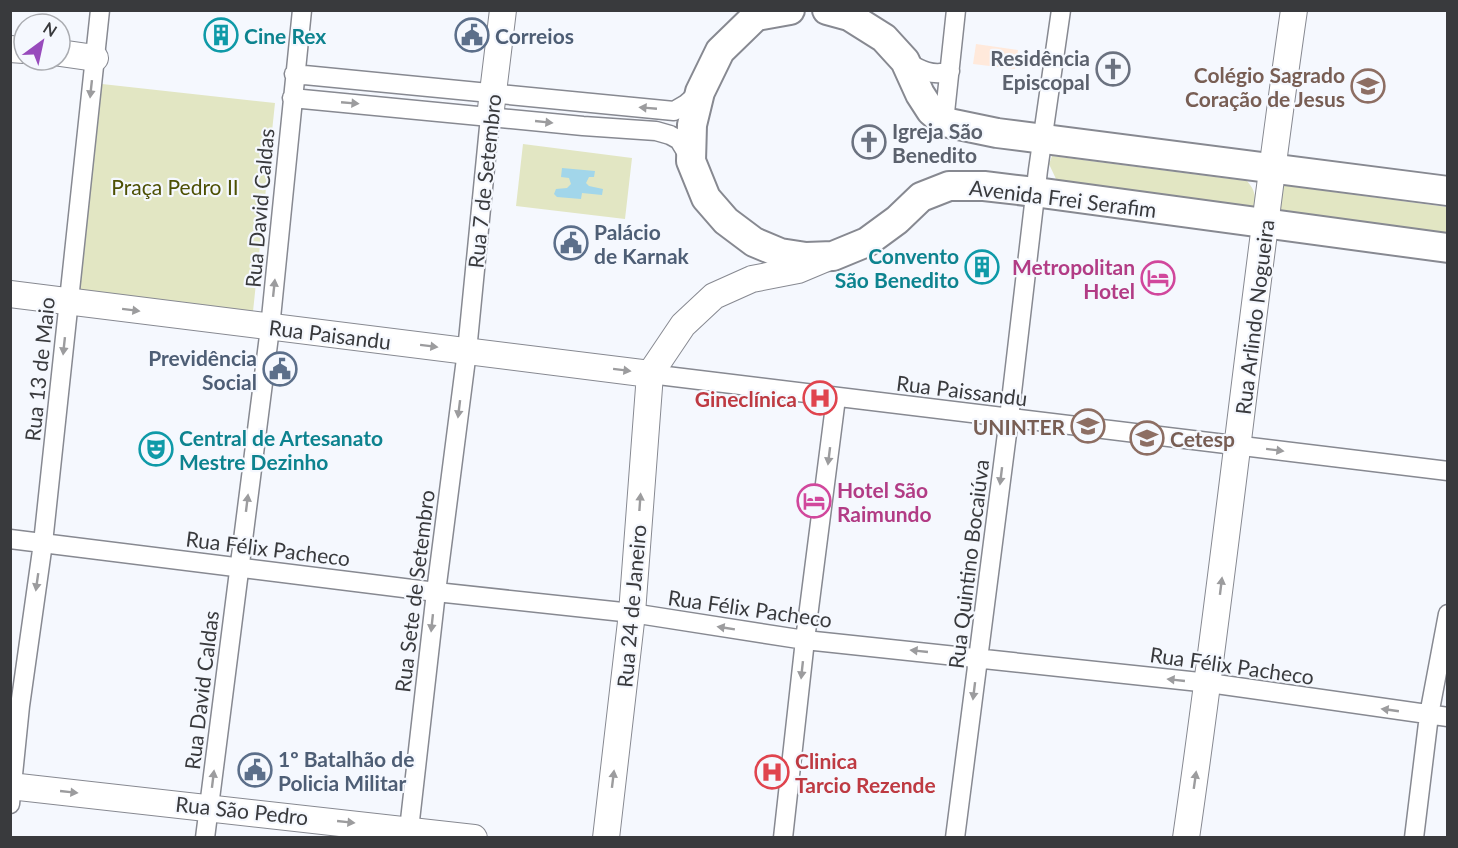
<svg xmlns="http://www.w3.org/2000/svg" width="1458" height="848" font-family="Lato,sans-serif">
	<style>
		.commercial { fill: #ffe9db }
		.green { fill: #e2e6c3 }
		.water { fill: #a2d6ea }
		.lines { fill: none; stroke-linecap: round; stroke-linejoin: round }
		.street-casing { stroke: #878991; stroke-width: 21 }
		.secondary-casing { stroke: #878991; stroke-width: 28 }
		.primary-casing { stroke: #878991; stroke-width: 32 }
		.street { stroke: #fff; stroke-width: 18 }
		.secondary { stroke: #fff; stroke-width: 26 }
		.primary { stroke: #fff; stroke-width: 28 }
		.oneway { fill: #9c9c9e }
		.labels { text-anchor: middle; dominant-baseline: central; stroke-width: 4.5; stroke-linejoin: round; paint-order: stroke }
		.culture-label { font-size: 21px; font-weight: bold; fill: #0d838f; stroke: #f5f8fe; text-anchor: start }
		.service-label { font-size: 21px; font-weight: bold; fill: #4e5e75; stroke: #f5f8fe; text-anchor: start }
		.worship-label { font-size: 21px; font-weight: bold; fill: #5b616d; stroke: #f5f8fe; text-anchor: end }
		.education-label { font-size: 21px; font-weight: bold; fill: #785e54; stroke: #f5f8fe; text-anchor: end }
		.street-label { font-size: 21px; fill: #393a3d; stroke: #f5f8fe }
		.park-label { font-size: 21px; fill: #4d5004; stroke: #f5f8fe }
		.hotel-label { font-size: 21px; font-weight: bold; fill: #b23c85; stroke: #f5f8fe; text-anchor: end }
		.health-label { font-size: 21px; font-weight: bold; fill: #be3a42; stroke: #f5f8fe; text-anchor: end }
	</style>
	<rect width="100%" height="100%" fill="#f5f8fe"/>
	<path class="commercial" d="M 976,44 L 1018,50 L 1015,69 L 973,64 Z"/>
	<path class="green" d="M 93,83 L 275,103 L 252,321 L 73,298 Z
		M 523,144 L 632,158 L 625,219 L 516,206 Z
		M 1052,156 L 1247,181 C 1255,190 1257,198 1253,209 L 1062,187 L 1056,179 L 1049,164 Z
		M 1281,185 L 1447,207 L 1447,240 L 1278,218 Z"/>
	<path class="water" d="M 562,168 L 595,171 L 594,177 L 589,177 L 586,183 L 589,186 L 603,189 L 602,195 L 582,193 L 581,199 L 557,197 L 554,194 L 556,189 L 567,188 L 571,184 L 569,178 L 561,177 Z"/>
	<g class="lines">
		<g class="street-casing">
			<path id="street" d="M 905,61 C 920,70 933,77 950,71
				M 294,74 L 674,111 L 686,104 L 700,92
				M 292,98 L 583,126 L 656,131 L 670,135 L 679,140 L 690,158
				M 944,122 L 956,10
				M 650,374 L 1448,471
				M 10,539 L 436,592 L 632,613 L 805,640 L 1209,683 L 1448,717
				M 10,804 L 20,706 L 43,543 L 100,10
				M 205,838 L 270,328 L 302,10
				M 408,838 L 436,592 L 467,351 L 490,117
				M 783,838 L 805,640 L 836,398
				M 955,838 L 1009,418 L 1038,170 L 1061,10
				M 1414,838 L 1429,715 L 1448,614"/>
		</g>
		<g class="secondary-casing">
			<path id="secondary" d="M 10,49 L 24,50
				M 60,53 L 95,58
				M 490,117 L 503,10
				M 10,294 L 650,374
				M 10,786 L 474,838
				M 606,838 L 632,613 L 650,374 L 683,325 L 714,296 L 752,279 L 798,270 L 829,257
				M 1186,838 C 1226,562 1254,286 1294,10"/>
		</g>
		<g class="primary-casing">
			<path id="primary" d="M 790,10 L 756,16 L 720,51 L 700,92 L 692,125 L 691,161 L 706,198 L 726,221 L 754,242 L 780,253 L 806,257 L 833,256 L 867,242 L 897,220 L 921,197 L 949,186 L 984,186 L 1035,192 L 1448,248
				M 827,10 L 849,16 L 884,38 L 905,61 L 920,94 L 931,111 L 944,122 L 997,133 L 1448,191"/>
		</g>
		<use href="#street" class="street"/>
		<use href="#secondary" class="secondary"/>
		<use href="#primary" class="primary"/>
	</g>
	<defs><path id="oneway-solid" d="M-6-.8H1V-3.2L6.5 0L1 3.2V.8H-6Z" transform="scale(1.5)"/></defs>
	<g class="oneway">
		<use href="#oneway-solid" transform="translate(91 89) rotate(96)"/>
		<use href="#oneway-solid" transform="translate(350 103) rotate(5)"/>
		<use href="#oneway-solid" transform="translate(648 108) rotate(-175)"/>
		<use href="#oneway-solid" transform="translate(544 122) rotate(6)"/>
		<use href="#oneway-solid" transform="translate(274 288) rotate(-84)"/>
		<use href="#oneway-solid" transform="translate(131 310) rotate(7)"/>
		<use href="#oneway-solid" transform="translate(64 346) rotate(96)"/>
		<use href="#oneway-solid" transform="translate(429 346) rotate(7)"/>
		<use href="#oneway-solid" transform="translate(622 370) rotate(7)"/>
		<use href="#oneway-solid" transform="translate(459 409) rotate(97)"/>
		<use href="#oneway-solid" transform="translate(1275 450) rotate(7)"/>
		<use href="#oneway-solid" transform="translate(829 456) rotate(97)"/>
		<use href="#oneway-solid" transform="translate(1001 476) rotate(97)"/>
		<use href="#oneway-solid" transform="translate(640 502) rotate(-86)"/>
		<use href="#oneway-solid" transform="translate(247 503) rotate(-83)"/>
		<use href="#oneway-solid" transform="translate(37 582) rotate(98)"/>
		<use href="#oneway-solid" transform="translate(1221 586) rotate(-83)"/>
		<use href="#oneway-solid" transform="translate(432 623) rotate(96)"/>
		<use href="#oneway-solid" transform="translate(726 628) rotate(-171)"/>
		<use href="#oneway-solid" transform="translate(919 651) rotate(-174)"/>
		<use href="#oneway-solid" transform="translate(802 670) rotate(96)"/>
		<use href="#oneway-solid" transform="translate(1176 680) rotate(-174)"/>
		<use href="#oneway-solid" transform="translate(974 691) rotate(97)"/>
		<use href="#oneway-solid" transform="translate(1390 710) rotate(-172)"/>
		<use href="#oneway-solid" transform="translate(213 779) rotate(-83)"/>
		<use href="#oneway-solid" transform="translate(613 779) rotate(-83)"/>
		<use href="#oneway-solid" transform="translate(1195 780) rotate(-82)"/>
		<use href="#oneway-solid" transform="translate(69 792) rotate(6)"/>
		<use href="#oneway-solid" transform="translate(346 822) rotate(6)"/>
	</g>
	<defs>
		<g id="building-ring" transform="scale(1.725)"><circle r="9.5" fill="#f5f8fe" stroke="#0f9aa8" stroke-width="1.5"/><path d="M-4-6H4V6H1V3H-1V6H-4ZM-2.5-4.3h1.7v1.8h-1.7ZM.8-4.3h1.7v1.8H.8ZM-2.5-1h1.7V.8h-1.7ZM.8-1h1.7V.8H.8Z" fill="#0f9aa8"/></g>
		<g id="civic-ring" transform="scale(1.725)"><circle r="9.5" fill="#f5f8fe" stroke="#5c6f8a" stroke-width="1.5"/><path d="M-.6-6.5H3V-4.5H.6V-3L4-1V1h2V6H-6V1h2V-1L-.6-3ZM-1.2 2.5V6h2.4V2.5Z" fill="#5c6f8a"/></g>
		<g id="church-ring" transform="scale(1.725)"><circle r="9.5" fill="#f5f8fe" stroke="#6b7280" stroke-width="1.5"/><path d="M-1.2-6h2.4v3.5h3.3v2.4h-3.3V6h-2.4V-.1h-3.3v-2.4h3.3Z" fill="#6b7280"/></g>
		<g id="school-ring" transform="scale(1.725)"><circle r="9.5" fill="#f5f8fe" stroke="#8d6e63" stroke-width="1.5"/><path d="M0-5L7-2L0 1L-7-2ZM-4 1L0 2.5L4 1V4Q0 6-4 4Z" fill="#8d6e63"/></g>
		<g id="hotel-ring" transform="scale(1.725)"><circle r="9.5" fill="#f5f8fe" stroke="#d1479c" stroke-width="1.5"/><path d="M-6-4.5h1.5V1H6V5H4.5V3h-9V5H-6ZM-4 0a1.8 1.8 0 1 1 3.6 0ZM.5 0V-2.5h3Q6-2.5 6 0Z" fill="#d1479c"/></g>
		<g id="hospital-ring" transform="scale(1.725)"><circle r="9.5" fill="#f5f8fe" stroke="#e0444e" stroke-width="1.5"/><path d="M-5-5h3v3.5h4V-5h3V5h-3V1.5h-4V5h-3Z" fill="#e0444e"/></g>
		<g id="university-ring" transform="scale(1.725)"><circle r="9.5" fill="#f5f8fe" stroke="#8d6e63" stroke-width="1.5"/><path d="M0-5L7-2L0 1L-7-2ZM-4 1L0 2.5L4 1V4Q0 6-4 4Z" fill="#8d6e63"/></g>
		<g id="theatre-ring" transform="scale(1.725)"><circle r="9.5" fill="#f5f8fe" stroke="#0f9aa8" stroke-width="1.5"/><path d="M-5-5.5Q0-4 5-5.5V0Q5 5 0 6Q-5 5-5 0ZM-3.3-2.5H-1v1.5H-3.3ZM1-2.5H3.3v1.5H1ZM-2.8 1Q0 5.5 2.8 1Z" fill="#0f9aa8"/></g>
	</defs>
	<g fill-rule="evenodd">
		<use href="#building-ring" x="221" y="35"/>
		<use href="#civic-ring" x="472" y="35"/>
		<use href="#church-ring" x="1113" y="69"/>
		<use href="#school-ring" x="1368" y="86"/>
		<use href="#church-ring" x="869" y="142"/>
		<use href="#civic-ring" x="571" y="243"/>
		<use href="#building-ring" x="982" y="267"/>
		<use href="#hotel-ring" x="1158" y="278"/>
		<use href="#civic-ring" x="280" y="369"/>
		<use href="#hospital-ring" x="820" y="398"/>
		<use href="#university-ring" x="1088" y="426"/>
		<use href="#university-ring" x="1147" y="438"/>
		<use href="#theatre-ring" x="156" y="449"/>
		<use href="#hotel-ring" x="814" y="501"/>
		<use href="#civic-ring" x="255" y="770"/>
		<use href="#hospital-ring" x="772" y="772"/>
	</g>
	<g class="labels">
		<g class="culture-label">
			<text x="244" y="35">Cine Rex</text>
			<text x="959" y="255" text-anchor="end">Convento<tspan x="959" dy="24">São Benedito</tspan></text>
			<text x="179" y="437">Central de Artesanato<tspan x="179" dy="24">Mestre Dezinho</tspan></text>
		</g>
		<g class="service-label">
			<text x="495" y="35">Correios</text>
			<text x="594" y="231">Palácio<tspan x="594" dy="24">de Karnak</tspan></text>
			<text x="257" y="357" text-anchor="end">Previdência<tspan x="257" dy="24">Social</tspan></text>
			<text x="278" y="758">1º Batalhão de<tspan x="278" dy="24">Policia Militar</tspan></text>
		</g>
		<g class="worship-label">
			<text x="1090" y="57">Residência<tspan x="1090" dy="24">Episcopal</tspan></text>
			<text x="892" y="130" text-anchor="start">Igreja São<tspan x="892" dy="24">Benedito</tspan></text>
		</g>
		<g class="education-label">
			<text x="1345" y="74">Colégio Sagrado<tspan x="1345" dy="24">Coração de Jesus</tspan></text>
			<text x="1065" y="426">UNINTER</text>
			<text x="1170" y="438" text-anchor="start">Cetesp</text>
		</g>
		<g class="street-label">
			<text transform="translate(484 181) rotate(-84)">Rua 7 de Setembro</text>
			<text transform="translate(1063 198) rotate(7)">Avenida Frei Serafim</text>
			<text transform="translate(259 208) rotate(-85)">Rua David Caldas</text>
			<text transform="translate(1254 317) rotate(-83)">Rua Arlindo Nogueira</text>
			<text transform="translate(330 334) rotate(7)">Rua Paisandu</text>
			<text transform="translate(39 369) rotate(-84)">Rua 13 de Maio</text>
			<text transform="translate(962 390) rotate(7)">Rua Paissandu</text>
			<text transform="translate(268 548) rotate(7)">Rua Félix Pacheco</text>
			<text transform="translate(968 564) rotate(-83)">Rua Quintino Bocaiúva</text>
			<text transform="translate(414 591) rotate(-83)">Rua Sete de Setembro</text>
			<text transform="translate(631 606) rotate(-85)">Rua 24 de Janeiro</text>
			<text transform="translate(750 608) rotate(8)">Rua Félix Pacheco</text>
			<text transform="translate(1232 665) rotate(8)">Rua Félix Pacheco</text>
			<text transform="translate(201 690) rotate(-83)">Rua David Caldas</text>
			<text transform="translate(242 810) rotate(6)">Rua São Pedro</text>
		</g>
		<g class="park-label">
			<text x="175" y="186">Praça Pedro II</text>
		</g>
		<g class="hotel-label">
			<text x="1135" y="266">Metropolitan<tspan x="1135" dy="24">Hotel</tspan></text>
			<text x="837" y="489" text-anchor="start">Hotel São<tspan x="837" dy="24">Raimundo</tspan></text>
		</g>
		<g class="health-label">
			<text x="797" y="398">Gineclínica</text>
			<text x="795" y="760" text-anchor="start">Clinica<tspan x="795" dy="24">Tarcio Rezende</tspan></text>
		</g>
	</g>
	<rect width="1458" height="848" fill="none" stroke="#393a3d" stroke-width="24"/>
	<g transform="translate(42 42) rotate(33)"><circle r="28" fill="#f5f8fe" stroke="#aaacb1" stroke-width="1.5"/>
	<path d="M0-4.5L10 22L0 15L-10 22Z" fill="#984bbc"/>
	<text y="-9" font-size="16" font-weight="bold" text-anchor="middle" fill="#393a3d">N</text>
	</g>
</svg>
